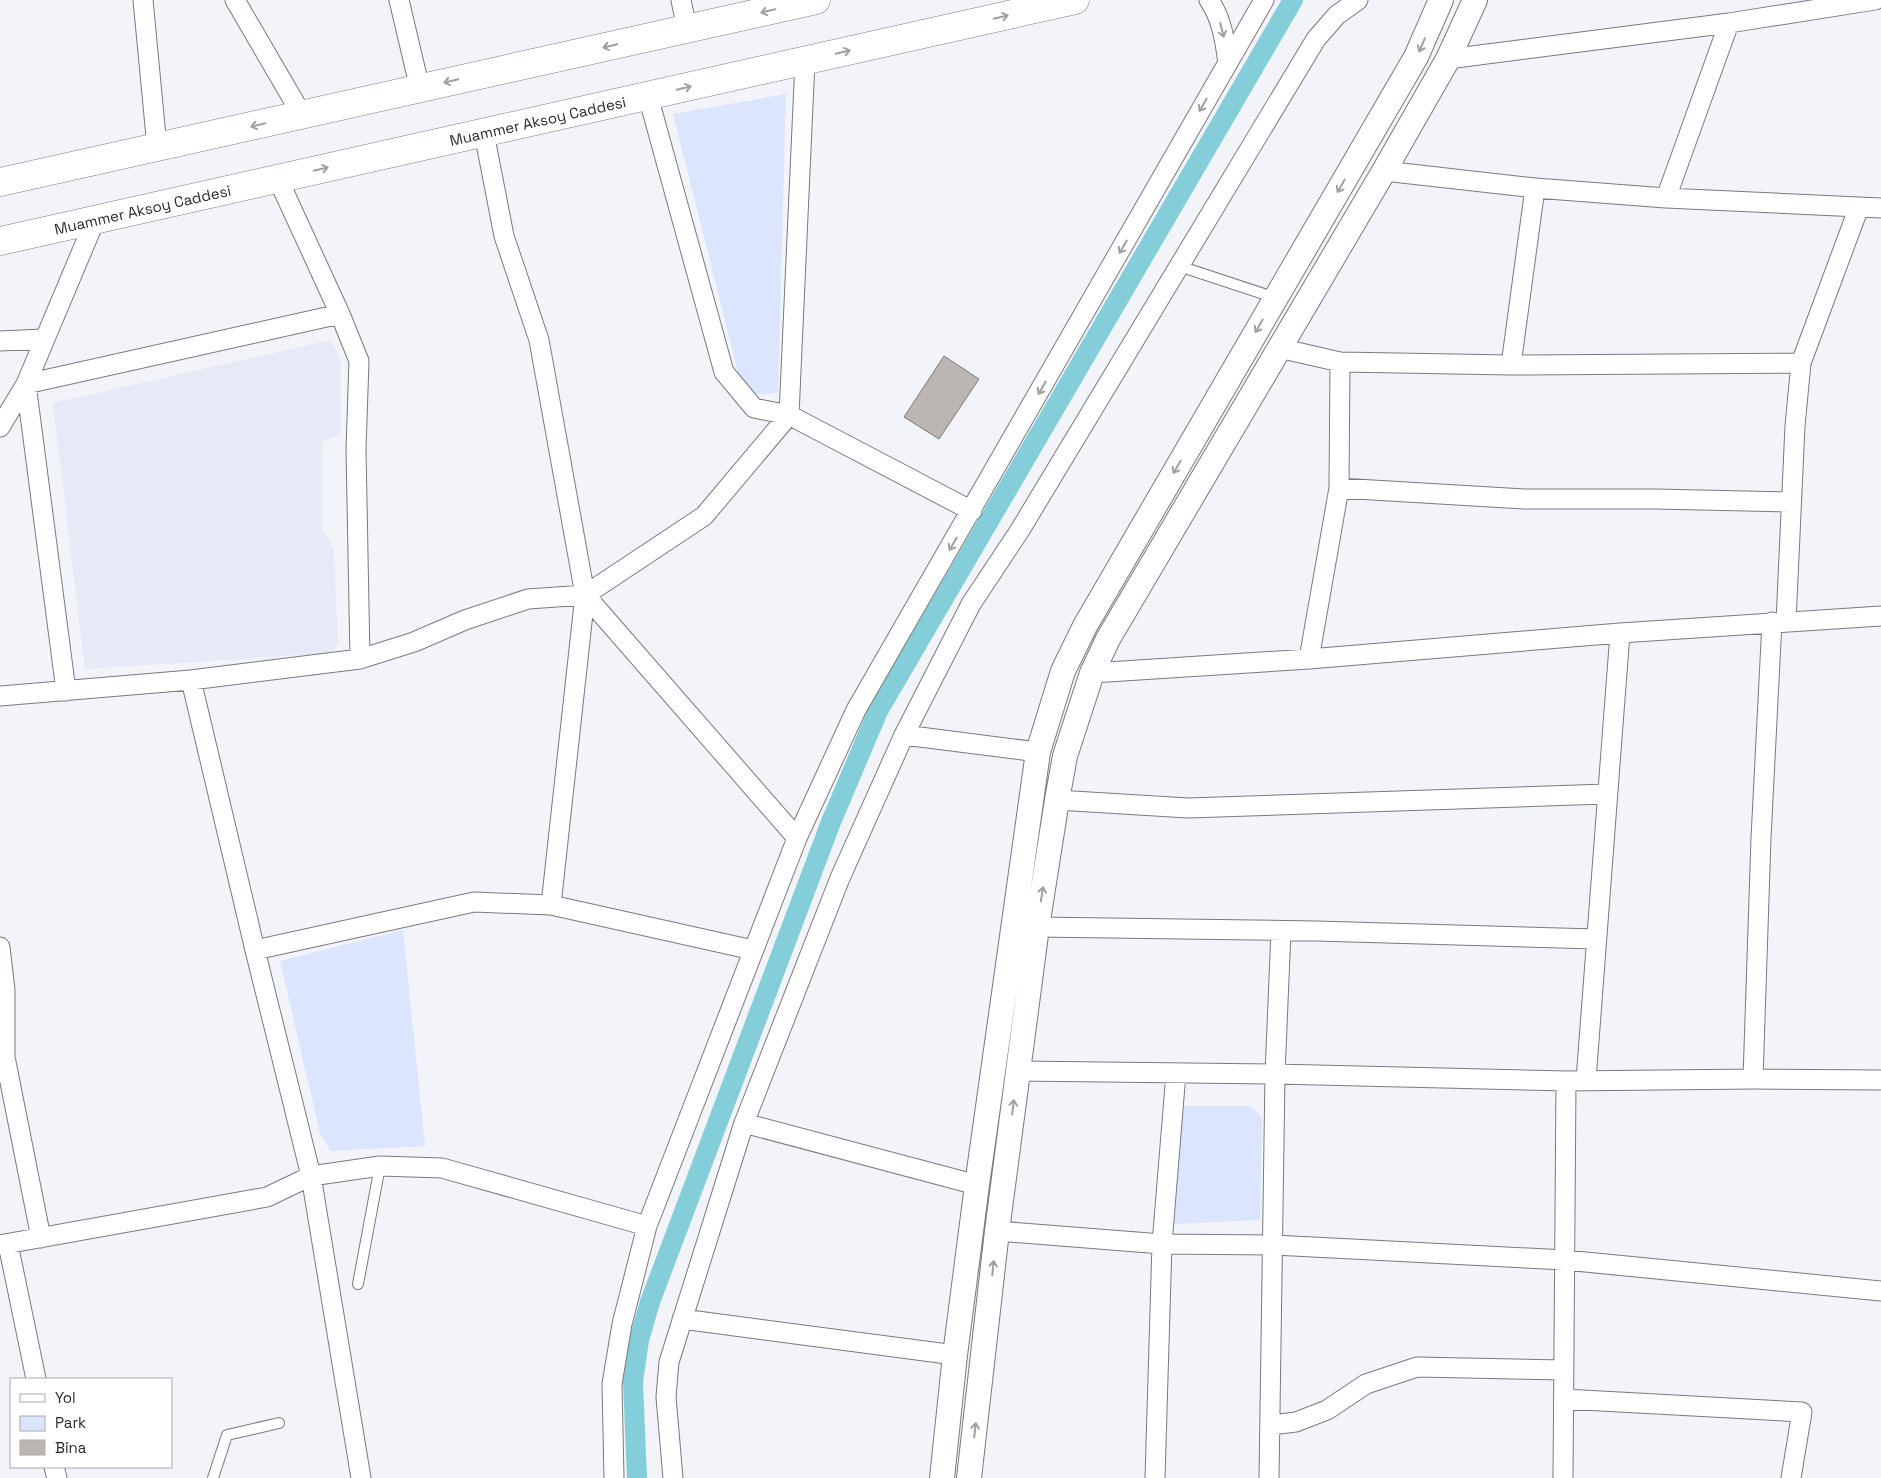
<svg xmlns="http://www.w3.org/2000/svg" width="1881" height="1478" font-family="'Space Grotesk',sans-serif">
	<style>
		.built { fill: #e5eaf6 }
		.green { fill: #dbe5fe }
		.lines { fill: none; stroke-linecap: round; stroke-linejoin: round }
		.canal { stroke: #83ced9; stroke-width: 20 }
		.building { fill: #bbb6b4; stroke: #7d7977 }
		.service-casing { stroke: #787a7e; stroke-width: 12 }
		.minor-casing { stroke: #787a7e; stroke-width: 21 }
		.tertiary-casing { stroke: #787a7e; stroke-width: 26 }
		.secondary-casing { stroke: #787a7e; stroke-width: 29 }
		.service { stroke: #fff; stroke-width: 10 }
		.minor { stroke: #fff; stroke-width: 19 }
		.tertiary { stroke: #fff; stroke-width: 24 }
		.secondary { stroke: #fff; stroke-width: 28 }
		.oneway { stroke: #9fa0a0 }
		.labels { text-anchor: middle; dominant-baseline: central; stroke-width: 5; stroke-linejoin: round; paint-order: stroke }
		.street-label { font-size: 15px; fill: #2a2b2d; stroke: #fff }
	</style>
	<rect width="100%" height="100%" fill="#f2f4f9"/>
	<path class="built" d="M 331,340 L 341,360 L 341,435 L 323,441 L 322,528 L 334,550 L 338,644 L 331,653 L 85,669 L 53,403 Z"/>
	<path class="green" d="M 786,94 L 778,392 C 756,396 756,396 740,380 L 673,114 Z
		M 403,930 L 425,1146 L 331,1151 L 320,1134 L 280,961 Z
		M 1183,1106 L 1250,1106 L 1262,1117 L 1260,1220 L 1174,1224 Z"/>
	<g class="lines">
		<path class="canal" d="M 637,1478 L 633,1382 L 639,1340 L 650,1302 L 831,822 L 878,711 L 1293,0"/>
	</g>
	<path class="building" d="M 944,356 L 979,379 L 939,439 L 904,417 Z"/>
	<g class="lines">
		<g class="service-casing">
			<path id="service" d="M 1179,266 L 1276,298
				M 358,1284 L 380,1166
				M 213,1478 L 227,1435 L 279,1423"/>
		</g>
		<g class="minor-casing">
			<path id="minor" d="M 143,0 L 157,147
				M 235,0 L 302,115
				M 399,0 L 420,89
				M 681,0 L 687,29
				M 1209,0 C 1222,19 1225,41 1228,63
				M 1448,59 L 1729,23 L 1875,0
				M 805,61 L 789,415 L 972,511
				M 484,133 L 504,236 L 539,340 L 585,595 L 797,838
				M 1384,171 L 1535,188 L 1666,198 L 1881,208
				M 278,179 L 340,314 L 359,361 L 356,449 L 360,659
				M 1666,198 L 1729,23
				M 0,341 L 43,339
				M 1279,348 L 1340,362 L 1511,365 L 1801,363
				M 1511,365 L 1535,188
				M 0,427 L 26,384 L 95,220
				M 1339,488 L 1524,499 L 1655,499 L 1791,502
				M 1786,622 L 1795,426 L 1801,363 L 1859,207
				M 1309,659 L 1339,488 L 1340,362
				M 1092,673 L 1309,659 L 1620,633 L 1881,616
				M 191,680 L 255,950 L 311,1176 L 361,1478
				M 66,691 L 26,384 L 340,314
				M 0,696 L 191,680 L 360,659 L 414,642 L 465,620 L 528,599 L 585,595 L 704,516 L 789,415 L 754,408 L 724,372 L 648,96
				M 904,735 L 1038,752
				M 1057,800 L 1188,808 L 1606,794
				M 551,905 L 585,595
				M 1037,927 L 1316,931 L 1596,939
				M 0,947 L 5,990 L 5,1057 L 41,1238
				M 255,950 L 474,902 L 551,905 L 753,950
				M 1018,1071 L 1275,1074 L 1566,1081 L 1753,1079 L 1881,1080
				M 1753,1079 L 1761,838 L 1772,622
				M 1586,1080 L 1620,633
				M 744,1123 L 977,1185
				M 997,1231 L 1162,1244 L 1274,1245 L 1565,1260 L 1881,1291
				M 8,1244 L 36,1379
				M 0,1245 L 267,1197 L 311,1176 L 380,1166 L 442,1168 L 647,1226
				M 682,1319 L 955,1355
				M 1564,1399 L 1802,1412 L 1791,1478
				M 1270,1425 L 1296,1422 L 1327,1410 L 1366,1384 L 1417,1367 L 1564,1370
				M 54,1467 L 57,1478
				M 614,1478 L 612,1384 L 622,1324 L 647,1226 L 797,838 L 856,710 L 1264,0
				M 673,1478 L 666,1397 L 669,1362 L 744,1123 L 840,878 L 904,735 L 971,604 L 1020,530 L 1316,39 L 1337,15 L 1358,0
				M 1155,1478 L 1162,1244 L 1176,1073
				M 1269,1478 L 1275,1074 L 1281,931
				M 1563,1478 L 1566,1081"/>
		</g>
		<g class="tertiary-casing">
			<path id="tertiary" d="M 942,1478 L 955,1355 L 977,1185 L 1038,752 L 1063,671 L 1085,626 L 1416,57 L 1441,0
				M 969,1478 L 997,1231 L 1037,927 L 1057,800 L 1065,756 L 1092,673 L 1108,639 L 1384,171 L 1448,59 L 1475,0"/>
		</g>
		<g class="secondary-casing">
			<g id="secondary">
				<path d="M 0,182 L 816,0"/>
				<path id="s1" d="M 0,241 L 1075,0"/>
			</g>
		</g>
		<use href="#service" class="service"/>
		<use href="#minor" class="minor"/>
		<use href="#tertiary" class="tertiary"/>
		<use href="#secondary" class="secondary"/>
	</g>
	<defs><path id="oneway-shaft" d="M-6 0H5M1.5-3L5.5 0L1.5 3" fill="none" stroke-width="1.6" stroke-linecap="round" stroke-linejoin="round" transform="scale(1.25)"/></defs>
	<g class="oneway">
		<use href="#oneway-shaft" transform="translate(768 11) rotate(167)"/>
		<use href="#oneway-shaft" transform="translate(1001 17) rotate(-13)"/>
		<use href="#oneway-shaft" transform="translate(1222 30) rotate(76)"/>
		<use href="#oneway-shaft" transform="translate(1422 45) rotate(113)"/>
		<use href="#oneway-shaft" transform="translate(610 46) rotate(167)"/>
		<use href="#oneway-shaft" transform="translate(843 52) rotate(-13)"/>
		<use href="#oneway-shaft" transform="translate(451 81) rotate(167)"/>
		<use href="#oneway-shaft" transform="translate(684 88) rotate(-13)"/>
		<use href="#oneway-shaft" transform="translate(1203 105) rotate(120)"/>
		<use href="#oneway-shaft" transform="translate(258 125) rotate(167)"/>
		<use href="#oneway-shaft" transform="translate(321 169) rotate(-13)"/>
		<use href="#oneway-shaft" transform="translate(1341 186) rotate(120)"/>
		<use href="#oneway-shaft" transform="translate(1123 247) rotate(120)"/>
		<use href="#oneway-shaft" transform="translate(1259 326) rotate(120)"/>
		<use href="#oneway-shaft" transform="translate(1042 388) rotate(120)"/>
		<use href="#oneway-shaft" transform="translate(1177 467) rotate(120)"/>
		<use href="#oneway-shaft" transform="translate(953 544) rotate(120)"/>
		<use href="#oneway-shaft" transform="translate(1042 894) rotate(-81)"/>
		<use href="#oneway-shaft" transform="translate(1013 1107) rotate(-83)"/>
		<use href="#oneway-shaft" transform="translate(993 1268) rotate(-84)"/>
		<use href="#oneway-shaft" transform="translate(975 1430) rotate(-84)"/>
	</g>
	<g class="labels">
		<g class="street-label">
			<text stroke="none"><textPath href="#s1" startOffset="551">Muammer Aksoy Caddesi</textPath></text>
			<text stroke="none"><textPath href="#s1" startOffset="146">Muammer Aksoy Caddesi</textPath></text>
		</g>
	</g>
	<rect x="10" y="1378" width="162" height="90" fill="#ffffff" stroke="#aaaaab"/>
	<rect x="20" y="1394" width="25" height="8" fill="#ffffff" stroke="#aaaaab"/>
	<text x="55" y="1403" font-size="15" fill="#2a2b2d">Yol</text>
	<rect x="20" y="1416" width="25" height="15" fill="#dbe5fe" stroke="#aaaaab"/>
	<text x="55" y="1428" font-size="15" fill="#2a2b2d">Park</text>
	<rect x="20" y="1440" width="25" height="15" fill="#bbb6b4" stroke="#aaaaab"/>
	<text x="55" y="1453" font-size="15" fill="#2a2b2d">Bina</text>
</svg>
